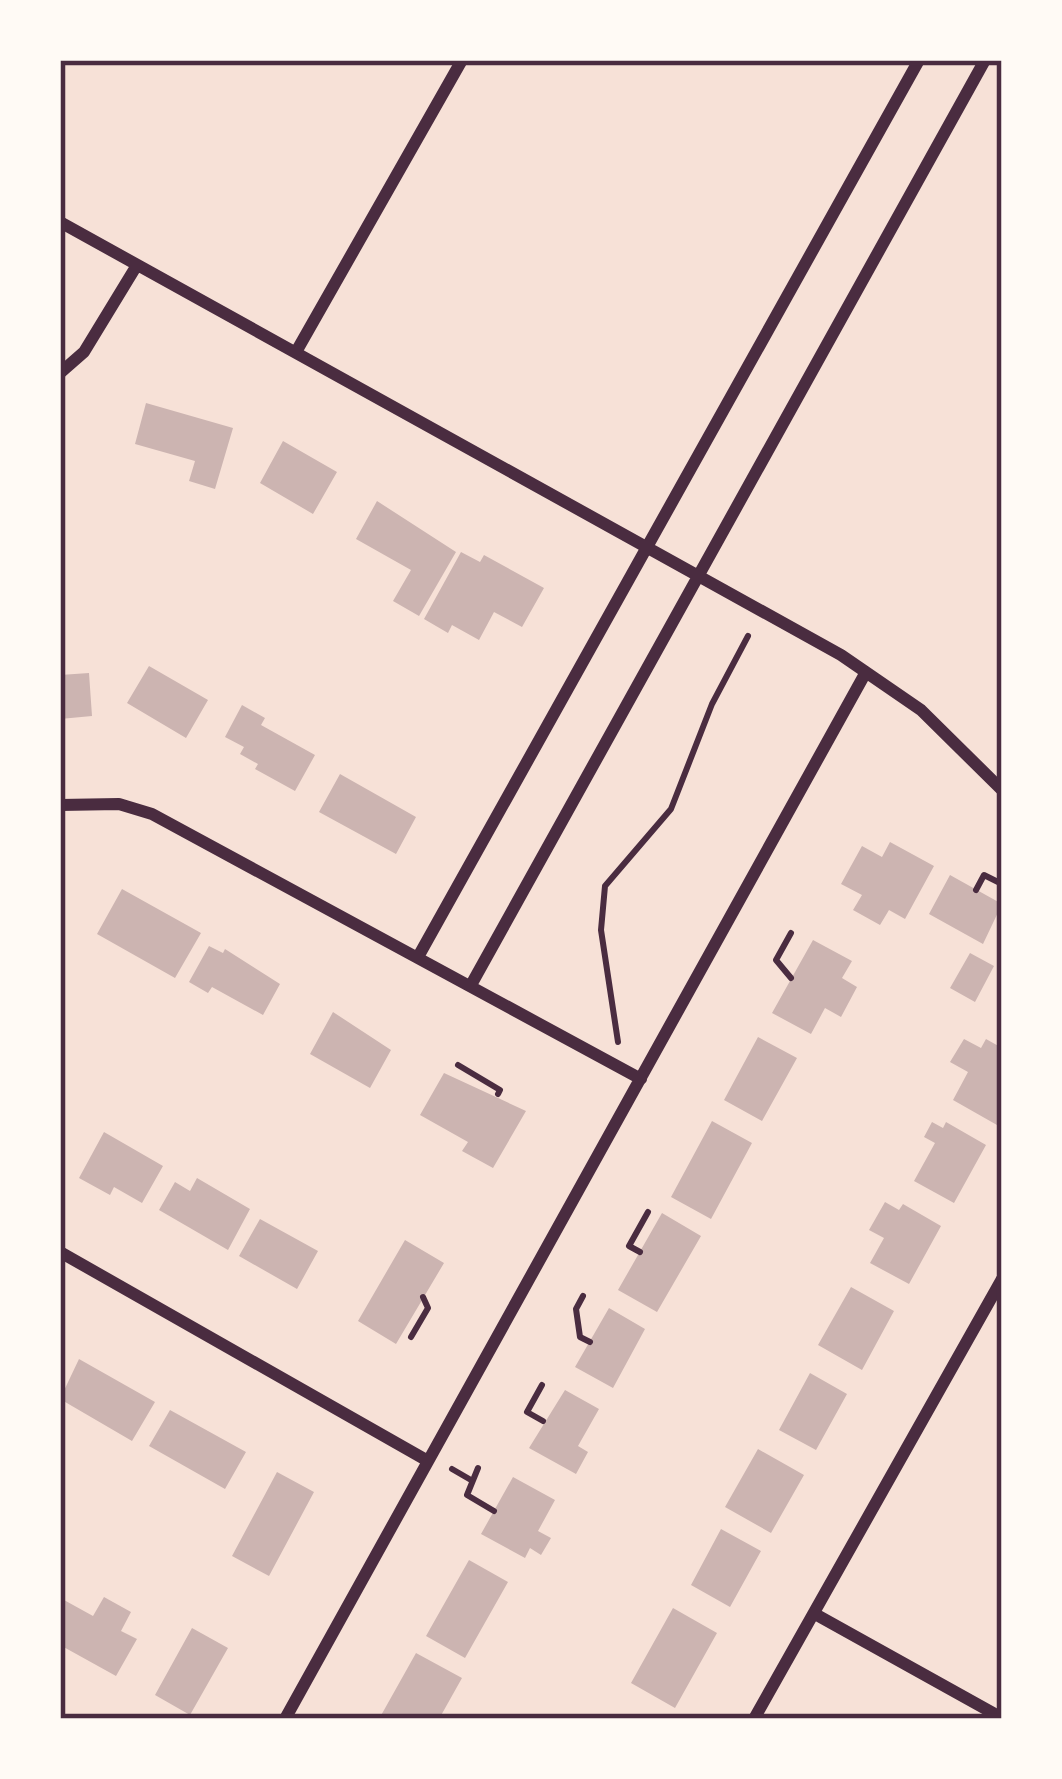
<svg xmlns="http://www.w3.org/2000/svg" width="1062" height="1779" font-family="'Nunito Sans',sans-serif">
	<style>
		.building { fill: #ccb4b1 }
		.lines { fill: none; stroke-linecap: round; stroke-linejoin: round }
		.path { stroke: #4a2c40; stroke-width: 6 }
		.minor { stroke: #4a2c40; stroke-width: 12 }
		.neatline { fill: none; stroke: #4a2c40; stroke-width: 4.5 }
	</style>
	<rect width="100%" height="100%" fill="#f7e1d7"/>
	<path class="building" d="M 146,403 L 233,428 L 215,489 L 189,481 L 195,461 L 135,444 Z
		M 283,441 L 337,472 L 313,514 L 260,483 Z
		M 377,501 L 456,552 L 419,616 L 393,601 L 411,570 L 356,539 Z
		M 461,552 L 480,562 L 484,555 L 544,588 L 522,627 L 494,612 L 479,640 L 452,625 L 448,633 L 424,619 Z
		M 149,666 L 208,700 L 186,738 L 127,703 Z
		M 89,673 L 92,716 L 60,719 L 60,675 Z
		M 242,705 L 265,718 L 261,725 L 315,755 L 295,791 L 255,769 L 258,764 L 240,754 L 244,747 L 225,737 Z
		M 340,774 L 416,817 L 396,854 L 319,812 Z
		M 890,842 L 934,866 L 905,919 L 889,910 L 880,925 L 853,910 L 862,895 L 841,884 L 862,846 L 882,857 Z
		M 950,875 L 1002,904 L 983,944 L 929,914 Z
		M 122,889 L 201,933 L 175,978 L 97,934 Z
		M 813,940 L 852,961 L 842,978 L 857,987 L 841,1017 L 825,1008 L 811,1034 L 772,1013 Z
		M 209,946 L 223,953 L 225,949 L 280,984 L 263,1015 L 212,987 L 208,993 L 189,982 Z
		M 970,953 L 994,966 L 975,1002 L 950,988 Z
		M 333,1012 L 391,1050 L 370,1088 L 310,1054 Z
		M 758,1037 L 797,1058 L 762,1121 L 724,1100 Z
		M 964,1039 L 981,1048 L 986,1039 L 1002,1048 L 997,1125 L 953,1100 L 968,1072 L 950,1062 Z
		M 444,1073 L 526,1111 L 493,1168 L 462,1151 L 468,1142 L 420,1115 Z
		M 712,1121 L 752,1143 L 711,1219 L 671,1197 Z
		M 932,1122 L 943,1128 L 946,1122 L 986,1145 L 954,1203 L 914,1181 L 935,1143 L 924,1137 Z
		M 104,1132 L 163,1166 L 142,1203 L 114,1187 L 110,1195 L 79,1178 Z
		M 197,1178 L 250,1209 L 228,1250 L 159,1210 L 175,1182 L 190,1191 Z
		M 885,1202 L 899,1210 L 903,1204 L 941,1226 L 909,1284 L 870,1263 L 884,1238 L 869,1230 Z
		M 662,1213 L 701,1236 L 657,1312 L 618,1290 Z
		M 260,1219 L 318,1251 L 297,1289 L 239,1256 Z
		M 405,1240 L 444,1263 L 396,1344 L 358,1321 Z
		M 851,1287 L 894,1311 L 862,1370 L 818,1345 Z
		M 609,1308 L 645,1329 L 613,1388 L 575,1367 Z
		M 79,1359 L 155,1402 L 132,1441 L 60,1399 Z
		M 810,1373 L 847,1394 L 816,1450 L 779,1430 Z
		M 565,1390 L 599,1409 L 578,1446 L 588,1452 L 576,1474 L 529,1448 Z
		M 170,1410 L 246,1452 L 225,1489 L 149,1446 Z
		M 758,1449 L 804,1475 L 771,1533 L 725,1507 Z
		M 277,1472 L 314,1492 L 269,1576 L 232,1556 Z
		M 513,1477 L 555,1500 L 538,1531 L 551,1538 L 541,1555 L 530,1548 L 525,1558 L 481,1534 Z
		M 721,1529 L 761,1551 L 730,1607 L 691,1585 Z
		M 469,1560 L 508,1582 L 465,1658 L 426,1636 Z
		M 104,1597 L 131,1612 L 121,1631 L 137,1639 L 116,1676 L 60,1645 L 64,1600 L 93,1616 Z
		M 673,1608 L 717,1633 L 675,1708 L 631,1683 Z
		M 192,1628 L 228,1648 L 190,1715 L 155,1695 Z
		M 416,1653 L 462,1678 L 439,1719 L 379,1719 Z"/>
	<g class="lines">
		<path class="path" d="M 976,890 L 984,875 L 1002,884
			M 791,933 L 776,960 L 791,978
			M 618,1042 L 601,930 L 605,886 L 671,809 L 712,704 L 748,636
			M 458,1065 L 500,1090 L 498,1094
			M 640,1252 L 629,1246 L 648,1212
			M 583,1296 L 576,1309 L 580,1337 L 590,1342
			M 411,1337 L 428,1308 L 423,1297
			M 542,1385 L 527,1412 L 543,1421
			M 478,1468 L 467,1495 L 494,1511
			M 452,1469 L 471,1480"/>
		<path class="minor" d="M 60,222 L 841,655 L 921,710 L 1002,790
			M 296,352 L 462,60
			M 60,373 L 84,352 L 137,265
			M 60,805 L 119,804 L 152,814 L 641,1079
			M 418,957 L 919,60
			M 471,985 L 985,60
			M 60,1252 L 428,1461
			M 815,1614 L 1002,1718
			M 285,1719 L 866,672
			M 754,1719 L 1002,1279"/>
	</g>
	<rect width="1062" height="1779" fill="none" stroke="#fffaf5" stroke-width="126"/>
	<rect x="63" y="63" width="936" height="1653" class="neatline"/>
</svg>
